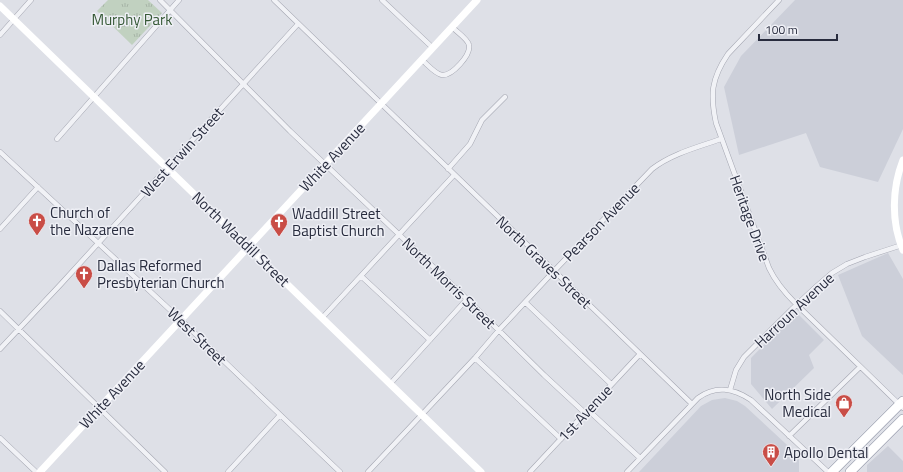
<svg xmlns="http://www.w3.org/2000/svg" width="903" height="472" font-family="'Titillium Web',sans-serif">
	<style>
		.built { fill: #cccfd9 }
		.grass { fill: url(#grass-tufts) }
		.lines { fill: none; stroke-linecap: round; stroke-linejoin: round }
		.street-casing { stroke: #a4a6b1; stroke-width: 5.5 }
		.highway-casing { stroke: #868b9d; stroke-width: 10 }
		.street { stroke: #f1f2f6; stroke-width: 4.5 }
		.secondary { stroke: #fff; stroke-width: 7 }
		.highway { stroke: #fff; stroke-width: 9 }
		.labels { text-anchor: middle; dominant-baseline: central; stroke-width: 3; stroke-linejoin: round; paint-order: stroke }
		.park-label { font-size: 15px; fill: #365936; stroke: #eeeff5 }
		.street-label { font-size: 15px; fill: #282c3e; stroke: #eeeff5 }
		.poi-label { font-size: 15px; fill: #282c3e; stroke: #eeeff5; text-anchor: start }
	</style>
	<defs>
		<pattern id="grass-tufts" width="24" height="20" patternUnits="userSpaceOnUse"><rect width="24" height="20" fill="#c1d1c0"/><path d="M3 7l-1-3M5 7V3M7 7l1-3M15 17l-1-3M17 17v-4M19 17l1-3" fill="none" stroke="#a6b4a6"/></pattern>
	</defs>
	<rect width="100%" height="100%" fill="#dee0e7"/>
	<path class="built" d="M 795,0 L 903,0 L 903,129 L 878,182 L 820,167 L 806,133 L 739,155 L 724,87 L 741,56 Z
		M 888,253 L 903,279 L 903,375 L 862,336 L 838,275 Z
		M 796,312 L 824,340 L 809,355 L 814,368 L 772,409 L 751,384 L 751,358 Z
		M 725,398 L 737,401 L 745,406 L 799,456 L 799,472 L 639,472 L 701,406 L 712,400 Z
		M 888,446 L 903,461 L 903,472 L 867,472 L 867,465 Z"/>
	<path class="grass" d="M 108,0 L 148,0 L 162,13 L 132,45 L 97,11 Z"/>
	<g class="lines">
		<g class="street-casing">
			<path id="street" d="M 160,0 L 290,131 L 467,299 L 544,375 L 585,413
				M 274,0 L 692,404
				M 382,0 L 433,48
				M 779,0 L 728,54 C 711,79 710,95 716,123 L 769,268 C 776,283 785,293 796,304 L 903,408
				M 0,35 L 31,0
				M 422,60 C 427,64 435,74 442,75 C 452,76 471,55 469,45 C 468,39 457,32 452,27
				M 57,139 L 179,0
				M 0,152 L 181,320 L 340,472
				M 448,169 L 470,144 L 482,120 L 505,97
				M 0,229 L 38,187
				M 361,276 L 430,340
				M 525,302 L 611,384
				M 0,311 L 165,472
				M 322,318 L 454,175
				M 0,349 L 61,284 L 298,24
				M 475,358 L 561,439
				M 390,384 L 467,299
				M 730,390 L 736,370 L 744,357 L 791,310 L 818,285 L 832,273 L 847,264 L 865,257 L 902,245
				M 588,410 L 640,458
				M 789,436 L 860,367
				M 0,438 L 36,472
				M 228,472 L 280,415
				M 368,472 L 475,358 L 499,330 L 554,271 L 652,169 C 671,154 698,147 721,139
				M 530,472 L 640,354
				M 627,472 L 698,398 C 716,385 733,388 751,400 L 828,472"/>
		</g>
		<g class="highway-casing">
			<path id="highway" d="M 832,472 L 903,401
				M 850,472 L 903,419"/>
		</g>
		<use href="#street" class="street"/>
		<path class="secondary" d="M 0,6 L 481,472
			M 903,160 C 892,188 891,222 903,250
			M 40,472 L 477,0"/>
		<use href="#highway" class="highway"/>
	</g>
	<defs>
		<g id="church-pin" transform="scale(0.9)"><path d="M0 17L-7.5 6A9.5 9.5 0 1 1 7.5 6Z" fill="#c94d46" stroke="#eeeff5"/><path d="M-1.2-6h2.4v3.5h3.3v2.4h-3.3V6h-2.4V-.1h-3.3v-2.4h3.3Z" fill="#fff"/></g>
		<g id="shop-pin" transform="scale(0.9)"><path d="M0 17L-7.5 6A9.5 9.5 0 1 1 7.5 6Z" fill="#c94d46" stroke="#eeeff5"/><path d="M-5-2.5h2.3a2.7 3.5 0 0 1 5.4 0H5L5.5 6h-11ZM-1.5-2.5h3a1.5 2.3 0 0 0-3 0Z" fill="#fff"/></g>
		<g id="building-pin" transform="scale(0.9)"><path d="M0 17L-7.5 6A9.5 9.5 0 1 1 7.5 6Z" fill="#c94d46" stroke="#eeeff5"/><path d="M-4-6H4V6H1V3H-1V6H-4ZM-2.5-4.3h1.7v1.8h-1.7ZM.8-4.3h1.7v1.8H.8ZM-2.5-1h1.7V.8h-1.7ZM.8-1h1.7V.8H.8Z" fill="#fff"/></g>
	</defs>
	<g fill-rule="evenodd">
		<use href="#church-pin" x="37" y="221"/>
		<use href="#church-pin" x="279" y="222"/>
		<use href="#church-pin" x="84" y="274"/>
		<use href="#shop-pin" x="844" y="403"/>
		<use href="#building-pin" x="771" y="452"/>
	</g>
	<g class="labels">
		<g class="park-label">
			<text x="132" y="19">Murphy Park</text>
		</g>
		<g class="street-label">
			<text transform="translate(182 152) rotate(-48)">West Erwin Street</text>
			<text transform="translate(332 157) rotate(-47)">White Avenue</text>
			<text transform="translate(750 218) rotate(70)">Heritage Drive</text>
			<text transform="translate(601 222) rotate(-46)">Pearson Avenue</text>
			<text transform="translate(241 239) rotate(44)">North Waddill Street</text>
			<text transform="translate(544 262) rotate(44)">North Graves Street</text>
			<text transform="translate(449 283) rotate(44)">North Morris Street</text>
			<text transform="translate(794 310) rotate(-43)">Harroun Avenue</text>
			<text transform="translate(197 336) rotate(44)">West Street</text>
			<text transform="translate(112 394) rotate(-47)">White Avenue</text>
			<text transform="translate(585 413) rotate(-47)">1st Avenue</text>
		</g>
		<g class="poi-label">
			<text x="50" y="212">Church of<tspan x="50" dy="17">the Nazarene</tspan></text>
			<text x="292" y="213">Waddill Street<tspan x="292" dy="17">Baptist Church</tspan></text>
			<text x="97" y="265">Dallas Reformed<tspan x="97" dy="17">Presbyterian Church</tspan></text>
			<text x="831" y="394" text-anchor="end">North Side<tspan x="831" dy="17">Medical</tspan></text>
			<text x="784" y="452">Apollo Dental</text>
		</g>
	</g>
	<path d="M759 34v6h78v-6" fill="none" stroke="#282c3e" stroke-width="2"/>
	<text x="765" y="34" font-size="12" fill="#282c3e" stroke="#eeeff5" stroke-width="3" paint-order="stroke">100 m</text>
</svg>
